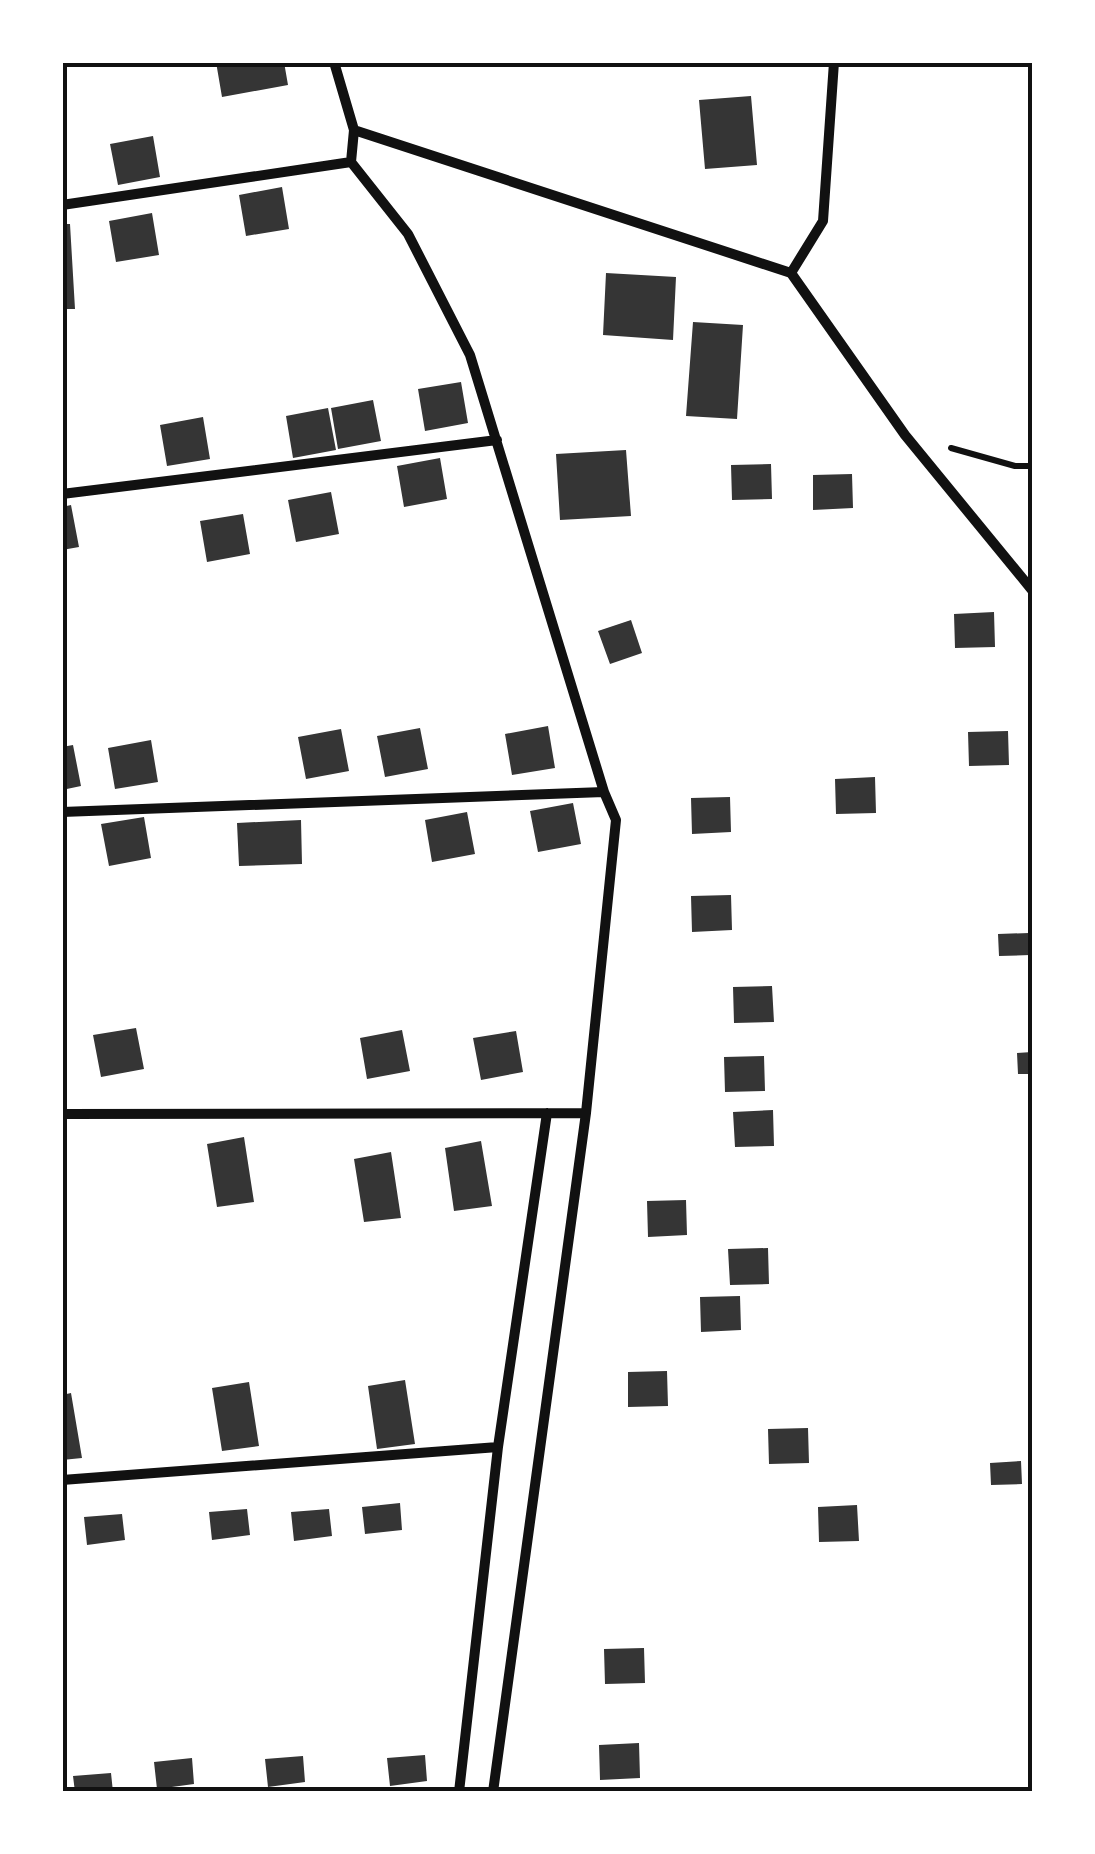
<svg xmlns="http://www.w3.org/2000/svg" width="1095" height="1854" font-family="Raleway,sans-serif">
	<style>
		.building { fill: #353535 }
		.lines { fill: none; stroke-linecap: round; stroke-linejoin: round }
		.path { stroke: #111; stroke-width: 6 }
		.minor { stroke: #111; stroke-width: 10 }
		.neatline { fill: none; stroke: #111; stroke-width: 4 }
	</style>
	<rect width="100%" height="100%" fill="#fff"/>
	<path class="building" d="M 216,62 L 284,62 L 288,85 L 222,97 Z
		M 751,96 L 757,165 L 705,169 L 699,100 Z
		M 153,136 L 160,177 L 118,185 L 110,144 Z
		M 282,187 L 289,229 L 246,236 L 239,195 Z
		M 152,213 L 159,255 L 116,262 L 109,221 Z
		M 62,224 L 70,224 L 75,309 L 62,309 Z
		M 606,273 L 676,277 L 673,340 L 603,335 Z
		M 693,322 L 743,325 L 737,419 L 686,416 Z
		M 461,382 L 468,423 L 425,431 L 418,389 Z
		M 373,400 L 381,441 L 338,449 L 331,408 Z
		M 328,408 L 336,450 L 293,458 L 286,416 Z
		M 203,417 L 210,459 L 167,466 L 160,425 Z
		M 626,450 L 631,516 L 560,520 L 556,454 Z
		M 440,458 L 447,499 L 404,507 L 397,466 Z
		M 771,464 L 772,499 L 732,500 L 731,465 Z
		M 852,474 L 853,508 L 813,510 L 813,475 Z
		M 331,492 L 339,534 L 296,542 L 288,500 Z
		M 71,505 L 79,547 L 62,550 L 62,507 Z
		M 243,514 L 250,554 L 207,562 L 200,521 Z
		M 994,612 L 995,647 L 955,648 L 954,614 Z
		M 631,620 L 642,653 L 610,664 L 598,631 Z
		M 548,726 L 555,768 L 512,775 L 505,734 Z
		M 420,728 L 428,769 L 385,777 L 377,736 Z
		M 341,729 L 349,771 L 306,779 L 298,737 Z
		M 1008,731 L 1009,765 L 969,766 L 968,732 Z
		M 151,740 L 158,782 L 115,789 L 108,748 Z
		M 73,745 L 81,786 L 62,790 L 62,747 Z
		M 875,777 L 876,813 L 836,814 L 835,779 Z
		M 730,797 L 731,832 L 692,834 L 691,798 Z
		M 573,803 L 581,844 L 538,852 L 530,811 Z
		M 467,812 L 475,854 L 432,862 L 425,820 Z
		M 144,817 L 151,858 L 109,866 L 101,824 Z
		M 301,820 L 302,864 L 239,866 L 237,823 Z
		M 731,895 L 732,930 L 692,932 L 691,896 Z
		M 1029,933 L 1030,955 L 999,956 L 998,934 Z
		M 772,986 L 774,1022 L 734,1023 L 733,987 Z
		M 136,1028 L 144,1069 L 101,1077 L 93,1035 Z
		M 402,1030 L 410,1071 L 367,1079 L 360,1038 Z
		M 516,1031 L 523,1072 L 481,1080 L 473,1038 Z
		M 1032,1052 L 1032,1074 L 1018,1074 L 1017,1053 Z
		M 764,1056 L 765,1091 L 725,1092 L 724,1057 Z
		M 773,1110 L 774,1146 L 735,1147 L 733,1112 Z
		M 244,1137 L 254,1202 L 217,1207 L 207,1144 Z
		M 481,1141 L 492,1206 L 454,1211 L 445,1148 Z
		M 391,1152 L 401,1218 L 364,1222 L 354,1159 Z
		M 686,1200 L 687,1235 L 648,1237 L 647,1201 Z
		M 768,1248 L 769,1284 L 730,1285 L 728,1249 Z
		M 740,1296 L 741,1330 L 701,1332 L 700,1297 Z
		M 667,1371 L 668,1406 L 628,1407 L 628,1372 Z
		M 405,1380 L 415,1444 L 377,1449 L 368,1386 Z
		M 249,1382 L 259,1446 L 222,1451 L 212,1388 Z
		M 71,1393 L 82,1458 L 62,1460 L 62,1395 Z
		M 808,1428 L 809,1463 L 769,1464 L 768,1429 Z
		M 1021,1461 L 1022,1484 L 991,1485 L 990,1463 Z
		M 400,1503 L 402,1530 L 365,1534 L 362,1507 Z
		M 857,1505 L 859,1541 L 819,1542 L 818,1507 Z
		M 247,1509 L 250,1535 L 212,1540 L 209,1512 Z
		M 329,1509 L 332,1536 L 294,1541 L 291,1512 Z
		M 122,1514 L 125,1540 L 87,1545 L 84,1517 Z
		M 644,1648 L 645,1683 L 605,1684 L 604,1649 Z
		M 639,1743 L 640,1778 L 600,1780 L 599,1745 Z
		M 425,1755 L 427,1781 L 390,1786 L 387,1758 Z
		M 303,1756 L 305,1782 L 268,1787 L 265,1759 Z
		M 192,1758 L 194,1784 L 157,1789 L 154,1762 Z
		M 111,1773 L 113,1792 L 75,1792 L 73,1776 Z"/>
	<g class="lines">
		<path class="path" d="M 951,448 L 1015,466 L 1032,466"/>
		<path class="minor" d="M 334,62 L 354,130 L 351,162 L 408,234 L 470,355 L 604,792 L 616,820 L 586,1113 L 493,1792
			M 354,130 L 791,273 L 905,435 L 1032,590
			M 62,205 L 351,162
			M 791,273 L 823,221 L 834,62
			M 62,494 L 497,440
			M 62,812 L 604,792
			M 62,1114 L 586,1113
			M 62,1480 L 498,1447
			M 459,1792 L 498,1447 L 547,1113"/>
	</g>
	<rect width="1095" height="1854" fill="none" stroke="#ffffff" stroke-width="130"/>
	<rect x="65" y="65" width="965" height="1724" class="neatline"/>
</svg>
